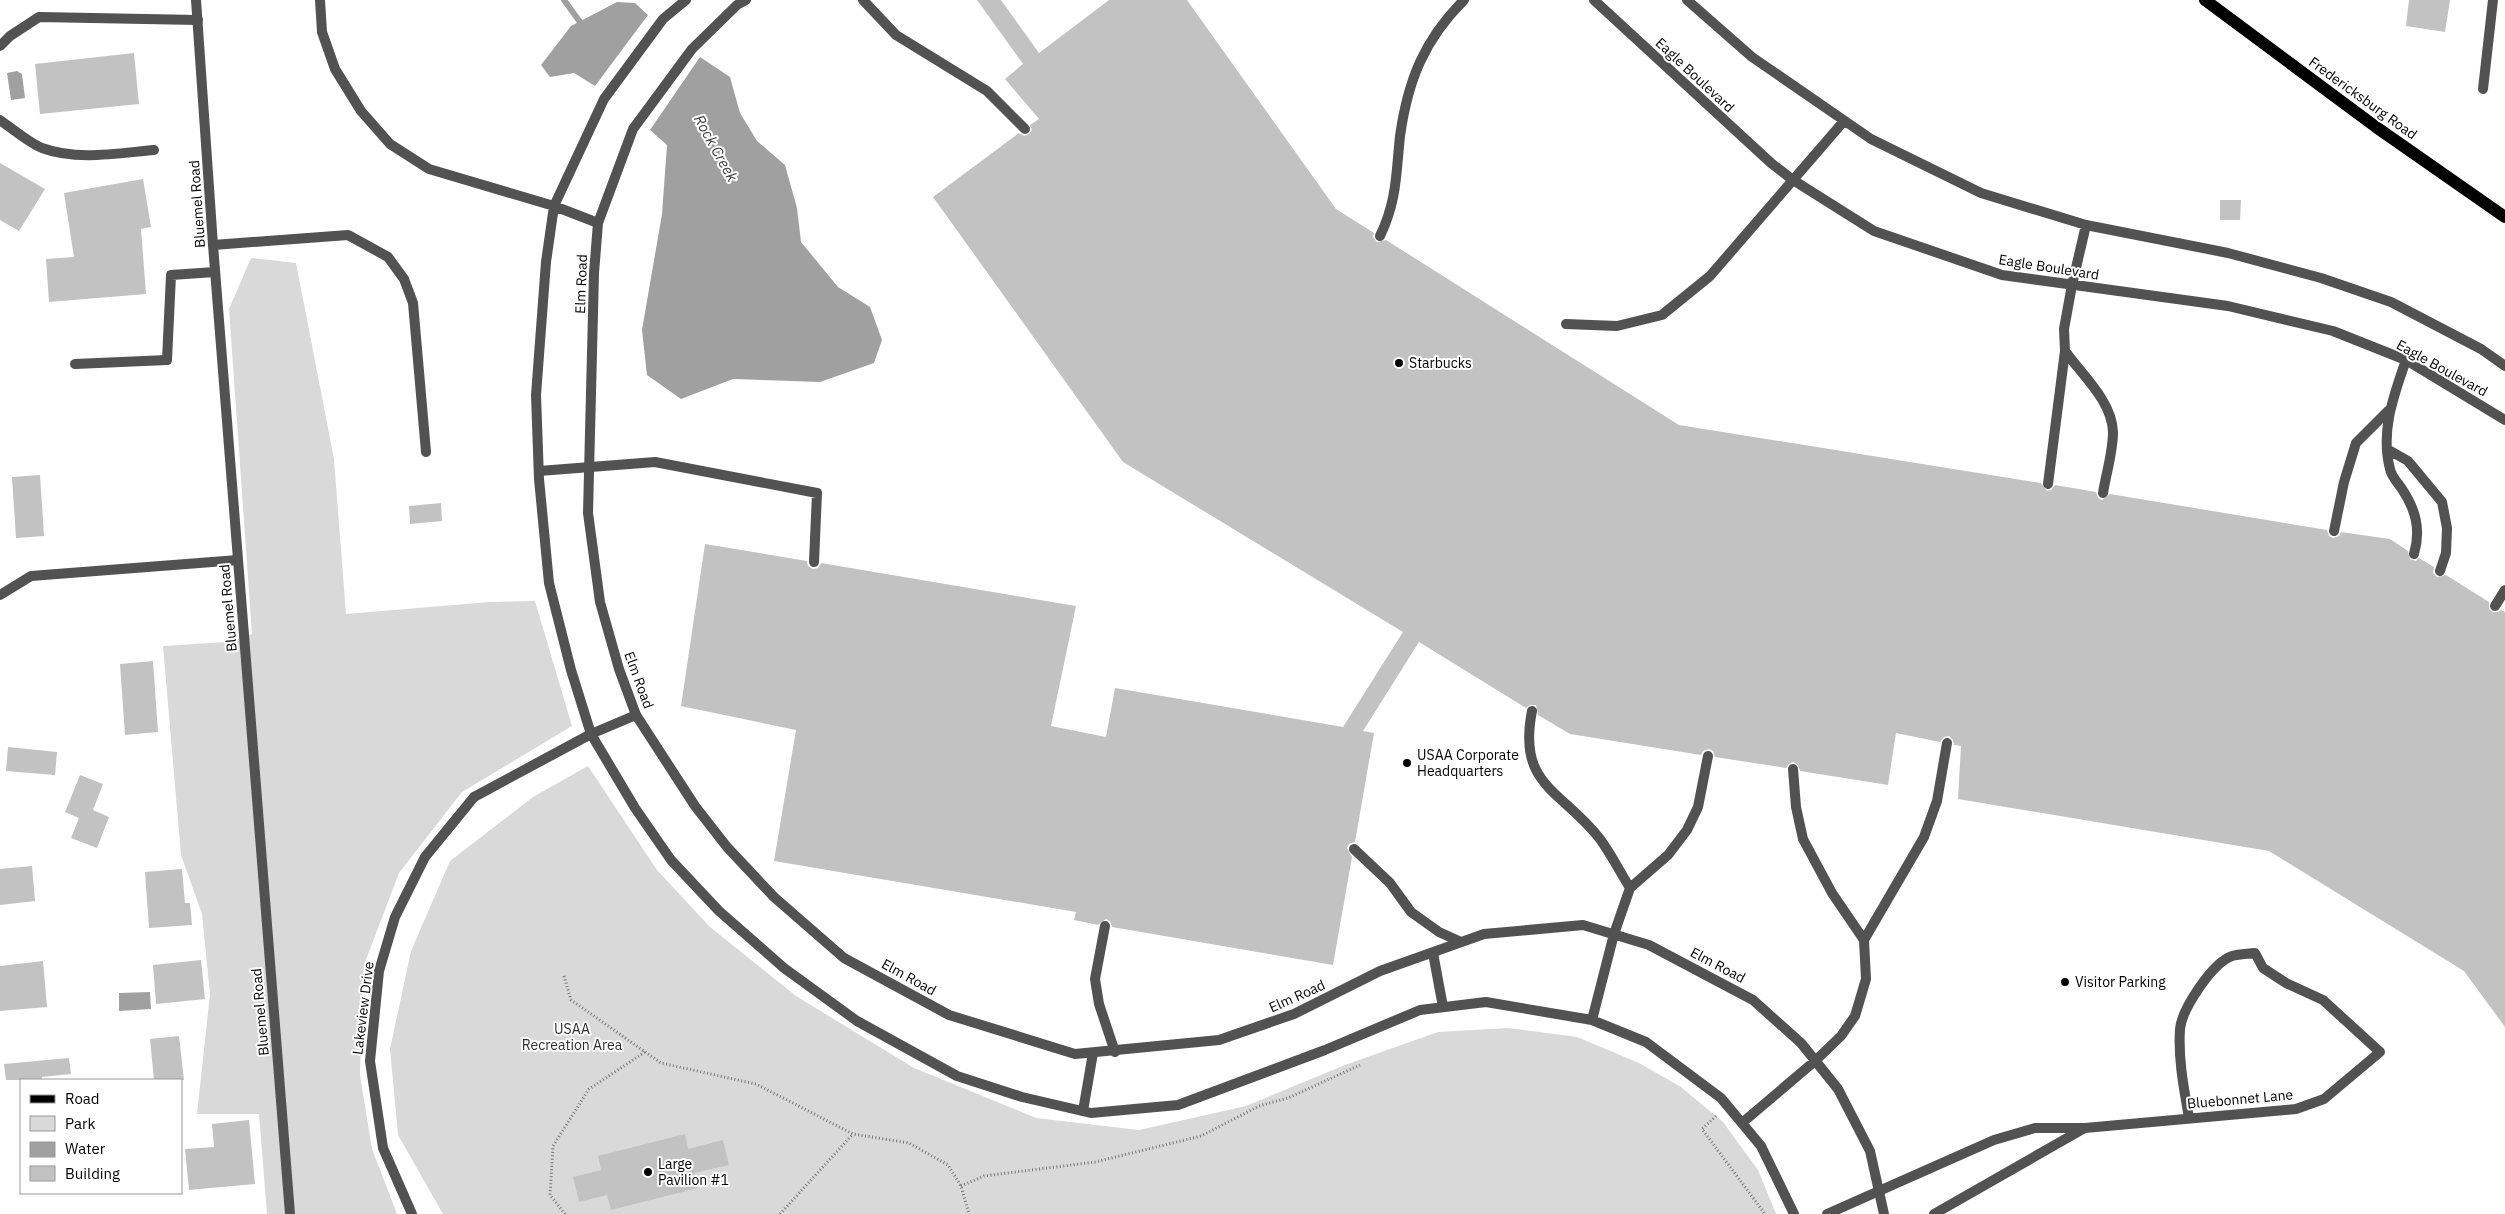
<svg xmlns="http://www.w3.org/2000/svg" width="2505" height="1214" font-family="'IBM Plex Sans',sans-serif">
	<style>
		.green { fill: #d9d9d9 }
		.water { fill: #a0a0a0 }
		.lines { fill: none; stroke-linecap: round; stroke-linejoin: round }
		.stream { stroke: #a0a0a0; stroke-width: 6 }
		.building { fill: #c2c2c2 }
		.path { stroke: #747474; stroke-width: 3; stroke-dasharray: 1 2.5; stroke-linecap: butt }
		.service { stroke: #525252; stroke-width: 10 }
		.minor { stroke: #525252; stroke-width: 10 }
		.primary { stroke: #000; stroke-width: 12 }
		.poi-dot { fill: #000; stroke: #fff; stroke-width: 2 }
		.labels { text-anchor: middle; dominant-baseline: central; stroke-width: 4; stroke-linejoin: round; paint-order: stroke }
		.street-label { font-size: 14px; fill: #000; stroke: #fff }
		.poi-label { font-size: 14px; fill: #000; stroke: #fff; text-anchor: start }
		.park-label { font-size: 14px; fill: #303030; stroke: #fff }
		.water-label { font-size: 15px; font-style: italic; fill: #414141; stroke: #fff }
	</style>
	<rect width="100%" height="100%" fill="#fff"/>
	<path class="green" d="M 251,258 L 296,263 L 334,459 L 346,614 L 490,602 L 535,601 L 572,726 L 462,792 L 399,873 L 364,965 L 360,1075 L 372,1149 L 397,1214 L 267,1214 L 259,1114 L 197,1114 L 210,994 L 202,914 L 181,855 L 163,646 L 225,642 L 252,634 L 229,309 Z
		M 588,766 L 657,870 L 710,927 L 796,996 L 914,1068 L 1036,1118 L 1139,1130 L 1246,1106 L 1345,1065 L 1438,1032 L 1508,1028 L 1577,1037 L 1639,1063 L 1681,1087 L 1723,1122 L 1758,1170 L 1776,1214 L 443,1214 L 398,1135 L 390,1049 L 411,951 L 450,861 L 533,797 Z"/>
	<path class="water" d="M 617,2 L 635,3 L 648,15 L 595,86 L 574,73 L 550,77 L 541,65 L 571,26 Z
		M 700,57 L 730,77 L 740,113 L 757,141 L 785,165 L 797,208 L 801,242 L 838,287 L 870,307 L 882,340 L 874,363 L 820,382 L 733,379 L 681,399 L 647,375 L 642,330 L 662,214 L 667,145 L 650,130 Z
		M 17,71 L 22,74 L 25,98 L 11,100 L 7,73 Z
		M 150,992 L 151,1009 L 119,1011 L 119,993 Z"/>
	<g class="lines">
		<path class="stream" d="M 564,0 L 580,22 L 587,27"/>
	</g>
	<path class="building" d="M 977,0 L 1001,0 L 1039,53 L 1109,0 L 1187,0 L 1336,209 L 1374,233 L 1373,237 L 1377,242 L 1386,240 L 1679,425 L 2041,483 L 2047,491 L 2051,490 L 2055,485 L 2096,492 L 2098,498 L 2102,500 L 2110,494 L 2327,530 L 2329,536 L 2333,538 L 2339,536 L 2341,532 L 2390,539 L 2408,551 L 2410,559 L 2416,561 L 2419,558 L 2434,567 L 2433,573 L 2437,577 L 2446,575 L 2489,602 L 2489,609 L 2492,612 L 2498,612 L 2501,610 L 2505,612 L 2505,1027 L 2464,971 L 2269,851 L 1958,799 L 1961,746 L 1954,745 L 1953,740 L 1949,736 L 1944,737 L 1940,742 L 1896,733 L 1888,785 L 1800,771 L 1798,765 L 1793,762 L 1789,764 L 1786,768 L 1715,757 L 1713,751 L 1709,749 L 1703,751 L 1701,755 L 1570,734 L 1538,715 L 1536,705 L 1530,705 L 1526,708 L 1419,642 L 1363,731 L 1374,733 L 1355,842 L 1349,844 L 1347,848 L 1352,857 L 1333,965 L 1112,927 L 1110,921 L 1106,919 L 1098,925 L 1074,920 L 1076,912 L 774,861 L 796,730 L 681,706 L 705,544 L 807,561 L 808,566 L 813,569 L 818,568 L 821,563 L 1076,606 L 1051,726 L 1106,737 L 1115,688 L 1343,727 L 1403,632 L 1123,462 L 933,197 L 1019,133 L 1024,136 L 1029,134 L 1032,130 L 1030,125 L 1039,119 L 1005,79 L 1023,64 Z
		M 2409,0 L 2450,0 L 2445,32 L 2406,26 Z
		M 134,53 L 139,104 L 40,114 L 35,64 Z
		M 0,163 L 45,189 L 19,231 L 0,220 Z
		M 143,179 L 151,227 L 141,229 L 146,294 L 49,302 L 46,259 L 74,257 L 64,193 Z
		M 2220,200 L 2241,200 L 2240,220 L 2220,220 Z
		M 40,475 L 44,536 L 16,538 L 12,477 Z
		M 441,503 L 442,521 L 410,524 L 409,506 Z
		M 153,661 L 158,732 L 125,735 L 120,664 Z
		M 8,747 L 57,752 L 55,775 L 6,771 Z
		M 80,775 L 103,784 L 93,810 L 109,817 L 97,848 L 71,838 L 79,818 L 65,812 Z
		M 32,866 L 35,901 L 0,905 L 0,869 Z
		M 182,869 L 185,903 L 190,903 L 192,925 L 149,928 L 145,872 Z
		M 201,960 L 205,999 L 156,1004 L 153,965 Z
		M 43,961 L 47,1007 L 0,1011 L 0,966 Z
		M 179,1036 L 184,1080 L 154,1080 L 150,1039 Z
		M 69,1058 L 71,1074 L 42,1077 L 42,1080 L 6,1080 L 4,1064 Z
		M 249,1120 L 255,1184 L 189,1190 L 185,1149 L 214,1147 L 212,1124 Z
		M 685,1134 L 688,1149 L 723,1140 L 729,1165 L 694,1173 L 698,1188 L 611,1210 L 607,1195 L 579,1202 L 573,1177 L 601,1170 L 598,1156 Z"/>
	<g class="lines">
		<path class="path" d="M 564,976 L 571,1000 L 661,1063 L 756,1084 L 853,1134 L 909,1143 L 948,1165 L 961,1186 L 969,1214
			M 1716,1116 L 1702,1129 L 1765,1214
			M 961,1186 L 984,1176 L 1095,1162 L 1201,1136 L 1259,1106 L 1288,1098 L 1360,1065
			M 565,1214 L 550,1195 L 553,1146 L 589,1089 L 645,1052
			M 780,1214 L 853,1134"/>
		<path class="service" d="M 863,0 L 896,35 L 987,91 L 1025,129
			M 0,46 L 10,36 L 39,17 L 198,20
			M 2483,89 L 2493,0
			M 0,120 C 13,129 28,142 42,148 C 77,161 119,153 154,150
			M 1380,236 C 1397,201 1396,174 1400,136 C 1408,80 1424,40 1464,0
			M 213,245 L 348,235 L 388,257 L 404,279 L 413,303 L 426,452
			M 1566,324 L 1617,326 L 1662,315 L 1710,276 L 1793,180
			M 2065,351 C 2082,375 2112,401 2113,432 C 2113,452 2106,474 2103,493
			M 2406,360 C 2394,395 2380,431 2390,469 C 2391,476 2398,483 2402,489 C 2416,510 2421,530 2414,554
			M 75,364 L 167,360 L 171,275 L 215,272
			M 2387,449 L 2408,461 L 2442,502 L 2447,528 L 2446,553 L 2440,571
			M 539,471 L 655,462 L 817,493 L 814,562
			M 2048,484 L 2065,351 L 2064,329 L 2072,285
			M 2334,531 L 2344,482 L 2356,443 L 2388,411
			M 0,595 L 31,576 L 238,560
			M 2495,606 L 2505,590
			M 1532,711 C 1517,786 1562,790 1600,839 C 1611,854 1620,872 1630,888
			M 1793,769 L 1796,807 L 1803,839 L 1832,893 L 1864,940 L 1866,979 L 1855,1016 L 1841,1036 L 1815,1061
			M 1354,849 L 1390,883 L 1411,912 L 1439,932 L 1461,942
			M 1105,926 L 1095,979 L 1099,1004 L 1115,1052
			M 1614,934 L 1630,888 L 1668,855 L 1687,830 L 1698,807 L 1708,756
			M 1864,940 L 1924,837 L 1937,801 L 1947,743
			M 1433,953 L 1443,1007
			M 1083,1111 L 1093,1053
			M 412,1214 L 383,1148 L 370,1061 L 379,971 L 395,917 L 425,857 L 474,797 L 591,734 L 636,715
			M 1827,1214 L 1994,1140 L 2035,1128 L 2085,1128 L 2296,1109 L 2324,1099 L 2380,1052 L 2323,1000 L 2286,983 L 2263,968 L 2255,953 C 2248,954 2239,954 2232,956 C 2212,963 2182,1009 2180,1029 C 2178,1059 2184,1089 2189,1118
			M 1934,1214 L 2083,1129"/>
		<path class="minor" d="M 196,0 L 213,245 L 290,1214
			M 320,0 L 322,32 L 335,69 L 361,111 L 390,144 L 429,169 L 554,206 L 598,223
			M 686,0 L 663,19 L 604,99 L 554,206 L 546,262 L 536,395 L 539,479 L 549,583 L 571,670 L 591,734 L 635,808 L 671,860 L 719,911 L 784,968 L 857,1021 L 957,1076 L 1022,1097 L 1091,1113 L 1178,1105 L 1325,1050 L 1420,1010 L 1486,1002 L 1592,1020 L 1646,1042 L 1721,1098 L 1761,1146 L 1794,1214
			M 746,0 L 737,5 L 692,49 L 633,129 L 598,223 L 594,273 L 588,513 L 600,602 L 619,669 L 636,715 L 695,806 L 727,847 L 774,897 L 844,958 L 949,1015 L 1075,1054 L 1219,1040 L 1294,1014 L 1380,971 L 1484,934 L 1583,925 L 1649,945 L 1753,1000 L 1801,1043 L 1838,1089 L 1870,1151 L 1884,1214
			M 1594,0 L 1771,163 L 1793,180 L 1874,231 L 2002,275 L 2228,306 L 2333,331 L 2406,360 L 2505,420
			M 1687,0 L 1752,57 L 1871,139 L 1981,193 L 2086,225 L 2228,253 L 2321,278 L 2391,302 L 2481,349 L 2505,366
			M 1793,180 L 1844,121
			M 2072,285 L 2086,225
			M 1592,1020 L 1614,934
			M 1742,1123 L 1815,1061"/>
		<path class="primary" d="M 2205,0 L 2376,127 L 2505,217"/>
	</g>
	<g class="poi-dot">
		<circle cx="1399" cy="363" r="5"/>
		<circle cx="1407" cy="763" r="5"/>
		<circle cx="2065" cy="982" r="5"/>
		<circle cx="648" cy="1172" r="5"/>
	</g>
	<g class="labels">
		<g class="street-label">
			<text transform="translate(1695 75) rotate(43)">Eagle Boulevard</text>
			<text transform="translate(2363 98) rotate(36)">Fredericksburg Road</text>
			<text transform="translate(197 204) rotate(-94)">Bluemel Road</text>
			<text transform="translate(2049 267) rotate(9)">Eagle Boulevard</text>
			<text transform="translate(581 284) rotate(-88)">Elm Road</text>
			<text transform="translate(2442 368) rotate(29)">Eagle Boulevard</text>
			<text transform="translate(228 608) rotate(-95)">Bluemel Road</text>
			<text transform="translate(639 680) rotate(70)">Elm Road</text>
			<text transform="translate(1718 965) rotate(28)">Elm Road</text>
			<text transform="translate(909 977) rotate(29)">Elm Road</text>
			<text transform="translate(1297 996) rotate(-24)">Elm Road</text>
			<text transform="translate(363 1008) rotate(-83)">Lakeview Drive</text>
			<text transform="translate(260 1012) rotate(-95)">Bluemel Road</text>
			<text transform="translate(2240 1099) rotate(-5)">Bluebonnet Lane</text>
		</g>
		<g class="poi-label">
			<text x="1409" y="363">Starbucks</text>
			<text x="1417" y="755">USAA Corporate<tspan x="1417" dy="16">Headquarters</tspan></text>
			<text x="2075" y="982">Visitor Parking</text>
			<text x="658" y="1164">Large<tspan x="658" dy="16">Pavilion #1</tspan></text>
		</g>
		<g class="park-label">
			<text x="572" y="1029">USAA<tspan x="572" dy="16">Recreation Area</tspan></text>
		</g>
		<g class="water-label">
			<text transform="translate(716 148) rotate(61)">Rock Creek</text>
		</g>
	</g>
	<rect x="20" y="1079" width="162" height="115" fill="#ffffff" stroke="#999999"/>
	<rect x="30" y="1095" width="25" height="8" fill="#000000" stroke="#999999"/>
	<text x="65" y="1104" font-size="15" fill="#000000">Road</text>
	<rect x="30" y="1116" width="25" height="15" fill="#d9d9d9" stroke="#999999"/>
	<text x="65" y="1129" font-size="15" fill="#000000">Park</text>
	<rect x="30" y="1142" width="25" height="15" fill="#a0a0a0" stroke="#999999"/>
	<text x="65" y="1154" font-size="15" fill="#000000">Water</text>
	<rect x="30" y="1166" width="25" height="15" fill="#c2c2c2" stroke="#999999"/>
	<text x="65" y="1179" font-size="15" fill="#000000">Building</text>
</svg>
